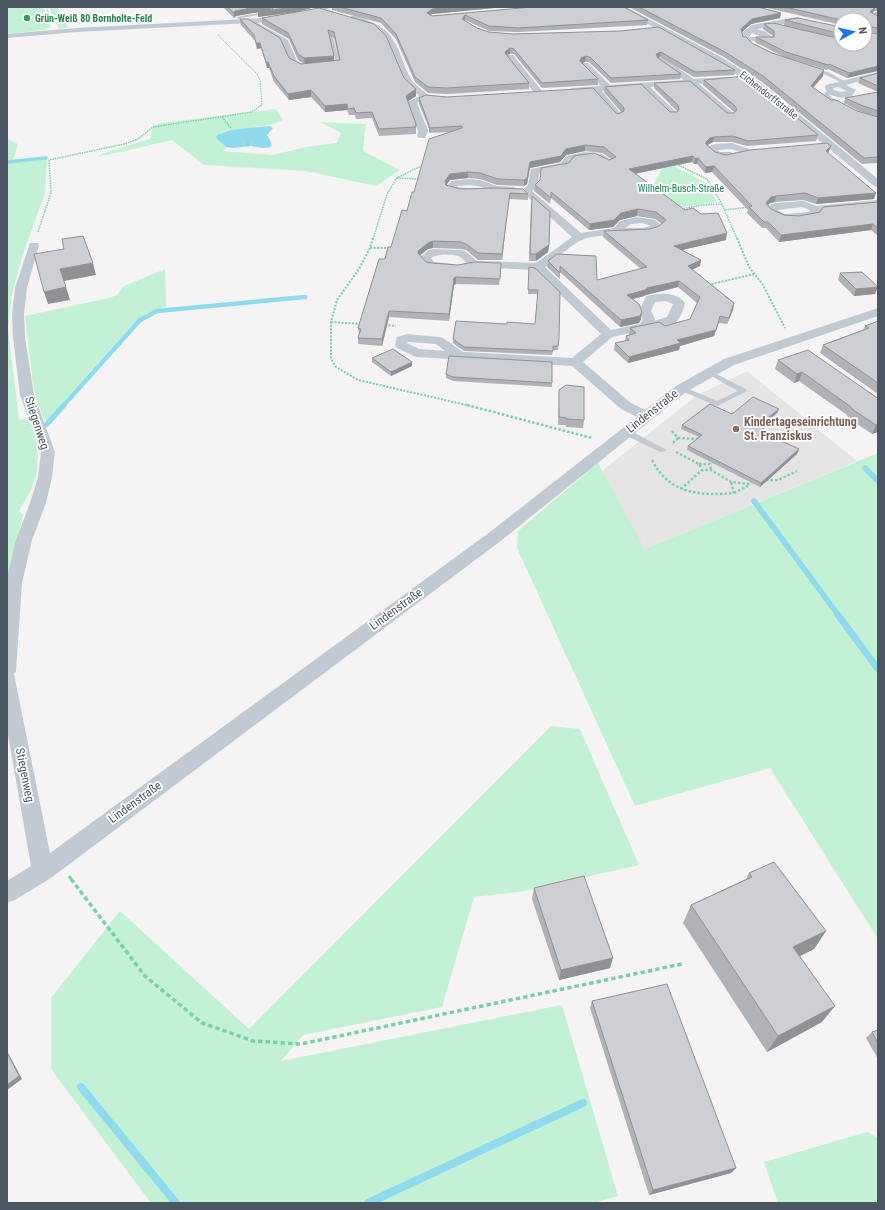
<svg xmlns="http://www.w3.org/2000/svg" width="885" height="1210" font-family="'Roboto Condensed',sans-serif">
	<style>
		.education { fill: #e6e4e5 }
		.green { fill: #c3f1d5 }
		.water { fill: #90daee }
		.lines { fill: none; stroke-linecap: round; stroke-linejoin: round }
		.stream-far4 { stroke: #90daee; stroke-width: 3.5 }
		.stream-far3 { stroke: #90daee; stroke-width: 4.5 }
		.stream-far2 { stroke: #90daee; stroke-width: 5.5 }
		.stream-far1 { stroke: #90daee; stroke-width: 7 }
		.stream { stroke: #90daee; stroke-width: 8 }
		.path-far5 { stroke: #7ad0a6; stroke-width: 1; stroke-dasharray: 1.5 1; stroke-linecap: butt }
		.path-far4 { stroke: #7ad0a6; stroke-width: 1.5; stroke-dasharray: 1.5 1; stroke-linecap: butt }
		.path-far3 { stroke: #7ad0a6; stroke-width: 2; stroke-dasharray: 2 1.5; stroke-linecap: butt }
		.path-far2 { stroke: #7ad0a6; stroke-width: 2.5; stroke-dasharray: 2.5 2; stroke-linecap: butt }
		.path-far1 { stroke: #7ad0a6; stroke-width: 3; stroke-dasharray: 3.5 2.5; stroke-linecap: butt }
		.path { stroke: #7ad0a6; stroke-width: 3.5; stroke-dasharray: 4.5 3; stroke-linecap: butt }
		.service { fill: #c1cad2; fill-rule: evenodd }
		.minor { fill: #c1cad2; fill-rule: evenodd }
		.wall { fill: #b0b2b7; fill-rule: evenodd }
		.shaded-wall { fill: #909195 }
		.building { fill: #cdcfd5; stroke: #909195 }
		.leisure-dot { fill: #2e9e5b; stroke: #fff; stroke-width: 1.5 }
		.education-dot { fill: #8d6e63; stroke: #fff; stroke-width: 1.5 }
		.labels { text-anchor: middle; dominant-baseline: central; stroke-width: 3.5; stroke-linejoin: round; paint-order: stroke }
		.far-leisure-label { font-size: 10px; font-weight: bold; fill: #27864d; stroke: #fff; text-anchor: start }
		.far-street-label { font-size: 10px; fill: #4a5661; stroke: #fff }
		.far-park-label { font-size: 10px; fill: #17864f; stroke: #fff }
		.street-label { font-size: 12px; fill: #4a5661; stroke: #fff }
		.education-label { font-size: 12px; font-weight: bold; fill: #785e54; stroke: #fff; text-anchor: start }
	</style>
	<rect width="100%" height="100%" fill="#f5f3f3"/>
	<path class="education" d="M 747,371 L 857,461 L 645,549 L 602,471 L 696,396 Z"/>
	<path class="green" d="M 7,7 L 43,7 L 51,27 L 43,30 L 7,34 Z
		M 49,7 L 57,7 L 68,28 L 59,29 Z
		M 276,109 L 283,120 C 261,130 243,126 222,133 L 220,141 L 226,147 L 223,151 L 273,155 L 306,147 L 337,143 L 341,133 L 320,122 L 366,124 L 363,151 L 400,170 L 376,186 L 306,171 L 204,165 L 172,140 L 98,157 L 101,154 L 150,139 L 153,126 L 161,123 Z
		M 7,139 L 18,144 L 13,160 L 7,161 Z
		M 47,159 L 45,193 L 22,257 L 12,294 L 8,329 L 19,420 L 28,419 L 38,446 L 37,474 L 31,490 L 19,511 L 23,515 L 7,583 L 7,163 Z
		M 666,162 L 706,183 L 717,202 L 680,207 L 652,187 Z
		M 165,269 L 166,307 L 147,313 L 137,320 L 45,422 L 34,391 L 25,316 L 109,298 L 117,295 L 124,286 Z
		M 878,453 L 878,939 L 770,768 L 635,806 L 517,548 L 518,531 L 598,463 L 645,549 Z
		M 551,726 L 580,729 L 639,865 L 519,892 L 474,897 L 442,1007 L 303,1035 L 281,1061 L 562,1005 L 618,1196 L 593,1203 L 151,1203 L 51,1069 L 51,998 L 120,911 L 249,1029 Z
		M 867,1132 L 878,1138 L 878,1203 L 778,1203 L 764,1162 Z"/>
	<path class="water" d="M 269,126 L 273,128 L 267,135 L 271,142 L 271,147 L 263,148 L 251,146 L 233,148 L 226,147 L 216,138 L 217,135 L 231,130 Z"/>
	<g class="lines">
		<path class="stream-far4" d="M 7,162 L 46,158"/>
		<path class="stream-far3" d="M 63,406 L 140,320 L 157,311 L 305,297"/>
		<path class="stream-far2" d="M 47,424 L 64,405
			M 865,468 L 878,481
			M 754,501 L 839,616"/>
		<path class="stream-far1" d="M 838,615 L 878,669"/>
		<path class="stream" d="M 81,1087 L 176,1203
			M 368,1203 L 583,1103"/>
		<path class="path-far5" d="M 46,7 L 52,20
			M 218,35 L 257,74 L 260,80 L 262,105 L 260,106"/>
		<path class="path-far4" d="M 222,117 L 231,128
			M 248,142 L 248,146
			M 676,164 L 707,179 L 722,204 L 737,239
			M 397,178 L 420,179
			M 681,209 L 702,205 L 722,204
			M 725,210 L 749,207
			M 38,232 L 51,193 L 49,160 L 124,144 L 138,139 L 153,127 L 252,112 L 261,105
			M 373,239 L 387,194 L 397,178 L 425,164"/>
		<path class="path-far3" d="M 373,238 L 370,248 L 359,269 L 337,300 L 331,322 L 331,359 L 336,367 L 358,380 L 471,406
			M 737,238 L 749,267 L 763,285 L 785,328
			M 370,248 L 389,248
			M 708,285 L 754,274
			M 331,322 L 362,324
			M 385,325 L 396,326"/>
		<path class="path-far2" d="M 467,405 L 592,438
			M 672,431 L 678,438 L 700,439
			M 673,443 L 678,438
			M 676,452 L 699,464 L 702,470 L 711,470 L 731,482 L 750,484 L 753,481
			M 652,460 C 669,494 700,496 734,493 L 731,482
			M 699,464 L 710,464 L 711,470
			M 766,480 L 778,480 L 797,471
			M 681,489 L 702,470
			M 734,493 L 750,485"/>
		<path class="path-far1" d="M 69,876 L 72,880"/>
		<path class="path" d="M 71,879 L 145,976 L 202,1023 L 253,1041 L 301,1044 L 682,964"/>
		<path class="service" d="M 270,11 L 271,13 L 241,18 L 246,22 L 244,23 L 236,17 Z
			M 331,37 L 333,38 L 340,64 L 331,66 L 330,64 L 336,63 L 329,38 Z
			M 812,68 L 828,72 L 846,82 L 842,83 L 824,74 L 810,70 Z
			M 828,91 L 832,92 L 829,94 L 832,98 L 845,105 L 845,107 C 836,107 829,100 824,94 Z
			M 710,371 L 746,389 L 747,391 L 717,406 L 677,389 L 681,387 L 684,387 L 717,401 L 738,391 L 708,374 L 707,373 Z
			M 623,430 L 629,430 L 667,450 L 663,452 L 660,452 L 623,434 Z"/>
		<path class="minor" d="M 322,7 L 334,7 L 296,17 L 258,23 L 288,40 L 297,61 L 306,67 L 302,69 L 291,64 L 282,43 L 250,23 L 77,32 L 7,38 L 7,34 L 77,28 L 263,18 L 296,13 Z
			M 617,7 L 626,7 L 723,58 L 761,83 L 878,179 L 878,187 L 874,186 L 755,87 L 717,62 Z
			M 875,12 L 878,12 L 878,20 L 870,16 Z
			M 351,16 C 357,15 364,19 369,21 C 400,32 398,58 413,82 C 417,87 425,91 429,96 L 417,103 L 428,131 L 425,138 L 419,138 L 417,136 L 418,131 L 408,102 L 419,96 L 406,84 L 387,41 L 380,33 L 374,28 L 351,20 Z
			M 796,17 L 799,17 L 799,21 L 757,29 L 766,32 L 772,37 L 772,41 L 746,41 L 742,39 L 742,33 L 752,25 ZM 752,33 L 762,37 L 749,37 Z
			M 507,55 L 513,55 L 542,91 L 543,93 L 542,95 L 536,95 L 507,59 Z
			M 658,58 L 664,58 L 694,79 L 728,77 L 729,79 L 728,81 L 725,81 L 699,84 L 733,113 L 734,115 L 733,117 L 727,117 L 690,84 L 650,87 L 676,112 L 677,114 L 676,116 L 670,116 L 641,88 L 602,91 L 622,115 L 618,118 L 615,117 L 593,92 L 572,94 L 568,91 L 572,88 L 601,86 L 582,67 L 582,63 L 588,63 L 610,85 L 684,80 L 658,62 Z
			M 878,72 L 878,76 L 846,85 L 856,90 L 851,97 L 841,98 L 827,94 L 825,87 L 826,85 ZM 838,87 L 847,91 L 841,92 L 834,90 L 833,88 Z
			M 732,143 L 749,149 L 751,151 L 746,154 L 731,149 L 717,150 L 720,152 L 731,152 L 736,155 C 732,159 718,160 713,157 C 711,155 708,151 706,149 C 712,142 723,144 732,143 Z
			M 585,152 L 602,154 L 614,162 L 609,165 L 594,157 L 573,160 L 568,167 L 539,173 L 538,186 L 532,191 L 581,233 L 614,228 L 620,221 L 637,217 L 655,220 L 663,226 C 652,242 604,230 582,240 C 572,244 555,260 545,267 L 611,330 L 640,324 L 643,319 L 639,311 L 646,296 C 659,293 676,291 685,303 L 682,313 L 676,323 L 612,337 L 583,362 L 631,403 L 645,410 L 676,386 L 724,359 L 878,308 L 878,316 L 734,365 L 686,392 L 502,540 L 51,878 L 15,900 L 7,903 L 7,881 L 31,866 L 7,729 L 7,578 L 16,540 L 30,503 L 38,477 L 41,452 L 20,395 L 13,337 L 12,314 L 15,288 L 30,243 L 38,243 L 39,245 L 27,288 L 24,314 L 25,337 L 34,395 L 55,452 L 52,477 L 46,503 L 32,540 L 22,583 L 16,671 L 14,674 L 50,853 L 490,532 L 637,417 L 621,409 L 572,366 L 416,357 L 397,348 L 395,345 L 397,337 L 407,334 L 439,337 L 443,338 L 463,352 L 572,358 L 601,334 L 535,270 L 474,267 C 467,266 464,258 458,256 C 451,254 437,254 431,258 L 434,262 L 454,264 L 456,266 L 454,268 C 448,270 434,271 428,268 C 425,266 422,261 419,258 L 429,250 L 433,249 L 461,250 L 465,251 L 477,261 L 536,263 L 572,237 L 521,191 L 528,185 L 531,169 L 561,163 L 566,156 ZM 642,223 L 651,226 L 643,228 L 625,228 L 631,224 ZM 666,301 L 673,304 L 667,317 L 654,321 L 655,319 L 651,311 L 655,302 ZM 408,342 L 436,344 L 445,351 L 419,349 L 407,343 Z
			M 468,179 L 480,180 L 497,186 L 514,187 L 519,190 C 510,200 487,187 477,186 C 471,185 464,185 458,186 L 457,187 L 476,189 L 477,191 C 471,198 452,194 446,188 L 451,181 Z
			M 878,200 L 878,206 L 820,212 L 818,217 C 802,221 777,224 766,210 L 771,204 L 775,203 L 803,201 L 816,206 ZM 802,207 L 810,210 L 809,212 L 785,214 L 777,210 Z"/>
	</g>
	<path class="wall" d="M 223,7 L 315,7 L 296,12 L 258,17 L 271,10 L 236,16 L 234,18 Z
		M 332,7 L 505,7 L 432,14 L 430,15 L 432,16 L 532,7 L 648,20 L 647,25 L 519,32 L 489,31 L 465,20 L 464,20 L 477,28 L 489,32 L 513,34 L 620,31 L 735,70 L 734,75 L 694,77 L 660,57 L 658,58 L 681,74 L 680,79 L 611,83 L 589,62 L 585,62 L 582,63 L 598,79 L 598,85 L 542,88 L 514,54 L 510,54 L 507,55 L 529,83 L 529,89 L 447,94 L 428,93 L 415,82 L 396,39 L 381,23 L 332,10 Z
		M 629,7 L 758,7 L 781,13 L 780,18 L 751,24 L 742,32 L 743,37 L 752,43 L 772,53 L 784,57 L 755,42 L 756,37 L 773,37 L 773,36 L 763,29 L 764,24 L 784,25 L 785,20 L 841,27 L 841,44 L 865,20 L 841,20 L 841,25 L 763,7 L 878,7 L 878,11 L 874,11 L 872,13 L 878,16 L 878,34 L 865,31 L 847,78 L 828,69 L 827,70 L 791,59 L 823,76 L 813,88 L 831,100 L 857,111 L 878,117 L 859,111 L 844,103 L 845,98 L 878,92 L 858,83 L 860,78 L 878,73 L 878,163 L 862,164 L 762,82 L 724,57 Z
		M 319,8 L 404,78 L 416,96 L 408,101 L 416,124 L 416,134 L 379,136 L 372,118 L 356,119 L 355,115 L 349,115 L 347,110 L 325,112 L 311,97 L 289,100 L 274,82 L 269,68 L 267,68 L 261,48 L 257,49 L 255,41 L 241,25 L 240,19 L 289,58 L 301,64 L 304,64 L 298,60 L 289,39 L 262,24 L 262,18 ZM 330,37 L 334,38 L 339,60 L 334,60 L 334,56 Z
		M 704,80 L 818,135 L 816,141 L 747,146 L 732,142 L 713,142 L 707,145 L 715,152 L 726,155 L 831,146 L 828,153 L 874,199 L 816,204 L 803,200 L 775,202 L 770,203 L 768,205 L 771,209 L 784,215 L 799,216 L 878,202 L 878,236 L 871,230 L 779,242 L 766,228 L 762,228 L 747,213 L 748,210 L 712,172 L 705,173 L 697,164 L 694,164 L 692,162 L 635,174 L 726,240 L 682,250 L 701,260 L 700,266 L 692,270 L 734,303 L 733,310 L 727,324 L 719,323 L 714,336 L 680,346 L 679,350 L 628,363 L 614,350 L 615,343 L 625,341 L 626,336 L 629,335 L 630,328 L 665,326 L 690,319 L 697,303 L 678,287 L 646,295 L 644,296 L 633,299 L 641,319 L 639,323 L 620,327 L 560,272 L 560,279 L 547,267 L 548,261 L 597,280 L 641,269 L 603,237 L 604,231 L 650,229 L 659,226 L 662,224 L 655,219 L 637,216 L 620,220 L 613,227 L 589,230 L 551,198 L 550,204 L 534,191 L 535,185 L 611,159 L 603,153 L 585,151 L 566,155 L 560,162 L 530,168 L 527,184 L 524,186 L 497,185 L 480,179 L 468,178 L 450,180 L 446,185 L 460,189 L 528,194 L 528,200 L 509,199 L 502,260 L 478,260 L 466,250 L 461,249 L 433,248 L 428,249 L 420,255 L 426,262 L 431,263 L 501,270 L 499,285 L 456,284 L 454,285 L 449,321 L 389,317 L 382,346 L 358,344 L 358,338 L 359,335 L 358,328 L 385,259 L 391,247 L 414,192 L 450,132 L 429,133 L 429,128 L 419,104 L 419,98 L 615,112 L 618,114 L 621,112 L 604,92 L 605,87 L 670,112 L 677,112 L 677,111 L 654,88 L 654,83 L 727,113 L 734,113 L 734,112 L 703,85 Z
		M 531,203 L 549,245 L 548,252 L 536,261 L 529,261 Z
		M 529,267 L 559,343 L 558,350 L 553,350 L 552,355 L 464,351 L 453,343 L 453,339 L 507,324 L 535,324 L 538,294 L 528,294 Z
		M 840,273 L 875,294 L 854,296 L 838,280 Z
		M 878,321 L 878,394 L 820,353 L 823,345 L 863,330 L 865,326 Z
		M 372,358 L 412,362 L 412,366 L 391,376 L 372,362 Z
		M 778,360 L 876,397 L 878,432 L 872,434 L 848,418 L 847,415 L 799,381 L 794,383 L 775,369 Z
		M 446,374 L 552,383 L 552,387 L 453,381 L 446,378 Z
		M 559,390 L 584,420 L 583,428 L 566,427 L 566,425 L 558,425 Z
		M 779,409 L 777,413 L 761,426 L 763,432 L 762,432 L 799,449 L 797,454 L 760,487 L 687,450 L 688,446 L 699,437 L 681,429 L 682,425 L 732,414 Z
		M 749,873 L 826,931 L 814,949 L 800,956 L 822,1022 L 767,1052 L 683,923 L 691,905 L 746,879 Z
		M 534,888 L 610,968 L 559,980 L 532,899 Z
		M 592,1001 L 736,1168 L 731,1173 L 649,1195 L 590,1008 Z
		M 878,1030 L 878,1059 L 866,1038 L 872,1032 Z"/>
	<path class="shaded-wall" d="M 257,7 L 270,7 L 271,10 L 236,16 L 234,18 L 234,13 L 235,11 Z
		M 293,7 L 315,7 L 296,12 L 258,17 L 258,12 Z
		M 451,7 L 505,7 L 432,14 L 427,18 L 427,13 L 432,9 Z
		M 875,7 L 874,11 L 869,17 L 870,12 Z
		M 781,13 L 780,18 L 751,24 L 740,34 L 741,29 L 752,19 Z
		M 465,15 L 465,20 L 462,23 L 462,19 Z
		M 256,43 L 260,43 L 261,48 L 257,49 Z
		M 510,48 L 510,54 L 505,56 L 505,58 L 506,51 Z
		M 661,52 L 660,57 L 656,60 L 656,54 Z
		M 334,56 L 334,62 L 305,64 L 304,58 Z
		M 586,56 L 585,62 L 580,64 L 581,58 Z
		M 266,62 L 268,62 L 269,68 L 267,68 Z
		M 878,66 L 878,71 L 847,78 L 849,73 Z
		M 824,70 L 823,76 L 809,92 L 811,86 Z
		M 416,89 L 416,96 L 407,102 L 406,96 Z
		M 311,90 L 311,97 L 289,100 L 288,94 Z
		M 347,104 L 347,110 L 325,112 L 325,106 Z
		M 714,137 L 713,142 L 709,144 L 705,148 L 706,142 L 710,138 Z
		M 585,145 L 585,151 L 566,155 L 560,162 L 530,168 L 527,184 L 524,186 L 524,180 L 530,162 L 566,149 Z
		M 831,146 L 829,151 L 825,157 L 826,151 Z
		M 693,156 L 692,162 L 628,175 L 629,169 Z
		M 698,158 L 697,164 L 694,164 L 695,159 Z
		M 714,166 L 712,172 L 705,173 L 706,167 Z
		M 468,172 L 468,178 L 450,180 L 445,187 L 445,181 L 450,174 Z
		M 510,193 L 509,199 L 502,260 L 502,254 Z
		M 876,193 L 874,199 L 816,204 L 818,198 Z
		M 776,196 L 775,202 L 770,203 L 765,209 L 766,203 L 771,197 Z
		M 638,209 L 637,216 L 620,220 L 613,227 L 589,230 L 590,224 L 621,213 Z
		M 873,224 L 871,230 L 779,242 L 781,235 Z
		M 727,233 L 726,240 L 673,252 L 674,246 Z
		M 433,241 L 433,248 L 428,249 L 418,257 L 418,251 L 428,243 Z
		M 549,245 L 548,252 L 536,261 L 536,254 Z
		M 701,260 L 700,266 L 686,272 L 688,266 Z
		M 93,263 L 96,275 L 64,281 L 60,269 Z
		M 456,277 L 456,284 L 454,285 L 449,321 L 449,314 L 454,278 Z
		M 679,281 L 678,287 L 646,295 L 644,296 L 626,301 L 627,295 L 647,288 Z
		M 66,287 L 70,300 L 48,304 L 44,292 Z
		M 878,287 L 875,294 L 854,296 L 856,289 Z
		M 734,303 L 733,310 L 727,324 Z
		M 389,311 L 389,317 L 382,346 L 382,339 Z
		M 642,312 L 641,319 L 639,323 L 620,327 L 621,320 Z
		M 720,316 L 714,336 L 680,346 L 679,350 L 628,363 L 629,357 L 677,340 Z
		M 412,362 L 412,366 L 391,376 L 391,372 Z
		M 802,372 L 799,381 L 794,383 L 797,374 Z
		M 779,409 L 777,413 L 757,429 L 759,425 Z
		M 878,424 L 878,432 L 872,434 L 876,425 Z
		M 799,449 L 797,454 L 760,487 L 761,483 Z
		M 826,931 L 814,949 L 782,965 L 793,947 Z
		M 613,958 L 610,968 L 559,980 L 561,970 Z
		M 835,1006 L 822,1022 L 767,1052 L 778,1036 Z
		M 7,1051 L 22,1079 L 7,1090 Z
		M 736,1168 L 731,1173 L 649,1195 L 653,1190 Z"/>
	<path class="building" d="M 227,7 L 257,7 L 235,11 L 234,13 Z
		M 272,7 L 293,7 L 258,12 L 272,10 L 273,8 Z
		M 340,7 L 451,7 L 432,9 L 427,13 L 432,16 L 532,7 L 624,7 L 648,20 L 519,28 L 489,26 L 465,15 L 462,19 L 477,28 L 489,32 L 513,34 L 620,31 L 659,27 L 735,70 L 695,72 L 661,52 L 656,54 L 658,58 L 681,74 L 611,78 L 590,57 L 586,56 L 581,58 L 580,61 L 598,79 L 542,83 L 514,49 L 510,48 L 506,51 L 505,53 L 529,83 L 447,88 L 428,87 L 415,77 L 396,34 L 381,18 Z
		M 639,7 L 758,7 L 781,13 L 752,19 L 741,29 L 743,37 L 746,37 L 752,43 L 772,53 L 824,70 L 811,86 L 831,100 L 836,100 L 857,111 L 878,117 L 878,157 L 864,158 L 763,76 L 725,52 Z
		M 785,7 L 875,7 L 870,12 L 878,16 L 878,28 L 867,26 L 865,27 L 865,20 L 841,20 Z
		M 319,8 L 374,24 L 386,36 L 404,78 L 416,89 L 406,96 L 416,124 L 416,127 L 379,129 L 372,112 L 356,113 L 354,108 L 348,109 L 347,104 L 325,106 L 311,90 L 288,94 L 274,76 L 268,62 L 266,62 L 260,43 L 256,43 L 254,35 L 240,19 L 248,19 L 280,38 L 289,58 L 301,64 L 340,60 L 334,32 L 328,30 L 334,56 L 304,58 L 298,54 L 288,33 L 262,18 Z
		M 798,18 L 841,27 L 841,34 L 785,20 Z
		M 773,23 L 841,39 L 841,44 L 865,44 L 865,28 L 865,32 L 878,34 L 878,66 L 849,73 L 829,64 L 828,65 L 786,52 L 756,37 L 774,37 L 774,31 L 764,24 Z
		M 878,73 L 878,86 L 860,78 Z
		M 746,76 L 818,135 L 748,141 L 733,136 L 714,137 L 710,138 L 706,142 L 706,144 L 715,152 L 726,155 L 750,150 L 827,143 L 831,146 L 826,151 L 876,193 L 818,198 L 805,193 L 776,196 L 771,197 L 766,203 L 771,209 L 784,215 L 799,216 L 820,212 L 823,207 L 878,202 L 878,228 L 873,224 L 781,235 L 768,222 L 764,222 L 749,207 L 752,206 L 714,166 L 706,167 L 698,158 L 695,159 L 693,156 L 629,169 L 685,210 L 693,208 L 701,214 L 718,213 L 727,233 L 674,246 L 701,260 L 688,266 L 734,303 L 729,318 L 720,316 L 716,330 L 677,340 L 681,343 L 629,357 L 615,343 L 629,340 L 626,336 L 636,333 L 630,328 L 659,322 L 665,326 L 690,319 L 700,297 L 679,281 L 647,288 L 645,290 L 627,295 L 639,304 L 642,312 L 640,316 L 621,320 L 560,266 L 560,273 L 548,261 L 557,254 L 596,256 L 597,280 L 647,267 L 604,231 L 650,229 L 659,226 L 666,220 L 656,212 L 638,209 L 621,213 L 614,220 L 590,224 L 551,192 L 551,198 L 535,185 L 540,180 L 541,168 L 569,163 L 574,156 L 594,153 L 609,160 L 616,157 L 604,147 L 585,145 L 566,149 L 561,156 L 530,162 L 527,178 L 524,180 L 498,179 L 480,173 L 468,172 L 450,174 L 445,181 L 446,185 L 460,189 L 495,188 L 523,189 L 528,194 L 510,193 L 502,254 L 478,253 L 466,244 L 461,242 L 433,241 L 428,243 L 418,251 L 418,253 L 426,262 L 431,263 L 458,265 L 474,262 L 501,263 L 500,279 L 456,277 L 454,278 L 449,314 L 389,311 L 382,339 L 358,338 L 361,329 L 358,328 L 379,259 L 385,259 L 388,247 L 391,247 L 402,210 L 407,211 L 412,192 L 414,192 L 429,139 L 462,128 L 462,126 L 429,128 L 429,125 L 419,98 L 426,95 L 447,97 L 593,88 L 615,112 L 618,114 L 624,111 L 624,108 L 605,87 L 641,84 L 670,112 L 677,112 L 679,109 L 678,105 L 654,83 L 690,81 L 727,113 L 734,113 L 737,110 L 735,106 L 704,80 Z
		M 878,92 L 878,111 L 861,105 L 845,98 Z
		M 532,196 L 550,212 L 549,245 L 536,254 L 530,254 Z
		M 83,236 L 93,263 L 60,269 L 66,287 L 44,292 L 34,254 L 64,249 L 62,239 Z
		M 529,267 L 535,268 L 560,292 L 559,339 L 558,346 L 553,346 L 553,351 L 464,347 L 453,339 L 456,321 L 507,324 L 507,322 L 535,324 L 538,290 L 528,290 Z
		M 862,272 L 878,287 L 856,289 L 840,273 Z
		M 878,321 L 878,383 L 823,345 L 869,328 L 865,326 Z
		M 393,349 L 412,362 L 391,372 L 372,358 Z
		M 808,350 L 876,397 L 878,398 L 878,424 L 876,425 L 852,409 L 851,407 L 802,372 L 797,374 L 778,360 Z
		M 449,356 L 552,362 L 552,383 L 453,377 L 446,374 Z
		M 566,385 L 584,387 L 584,420 L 567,419 L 567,418 L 559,417 L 559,390 Z
		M 753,397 L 779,409 L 759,425 L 764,428 L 760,431 L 799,449 L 761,483 L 688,446 L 702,435 L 682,425 L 710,404 L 732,414 Z
		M 774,862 L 826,931 L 793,947 L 835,1006 L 778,1036 L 691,905 L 752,877 L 749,873 Z
		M 584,876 L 613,958 L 561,970 L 534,888 Z
		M 667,984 L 736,1168 L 653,1190 L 592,1001 Z
		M 878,1030 L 878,1043 L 872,1032 Z
		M 7,1052 L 19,1076 L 7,1085 Z"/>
	<circle class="leisure-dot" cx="27" cy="18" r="4"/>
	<circle class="education-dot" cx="736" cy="429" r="4"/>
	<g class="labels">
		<g class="far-leisure-label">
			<text x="35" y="18">Grün-Weiß 80 Bornholte-Feld</text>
		</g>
		<g class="far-street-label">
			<text transform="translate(769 95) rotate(38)">Eichendorffstraße</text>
		</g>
		<g class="far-park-label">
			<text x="681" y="188">Wilhelm-Busch-Straße</text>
		</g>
		<g class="street-label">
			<text transform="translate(652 411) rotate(-38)">Lindenstraße</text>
			<text transform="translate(37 423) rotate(72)">Stiegenweg</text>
			<text transform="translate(396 609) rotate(-36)">Lindenstraße</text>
			<text transform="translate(25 775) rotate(79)">Stiegenweg</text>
			<text transform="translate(135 802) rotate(-36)">Lindenstraße</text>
		</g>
		<g class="education-label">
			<text x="744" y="422">Kindertageseinrichtung<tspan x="744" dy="14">St. Franziskus</tspan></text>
		</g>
	</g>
	<rect width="885" height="1210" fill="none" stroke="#4a5661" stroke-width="16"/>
	<g transform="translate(853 32) rotate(82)"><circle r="19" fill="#ffffff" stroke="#b7bbc0"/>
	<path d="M0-3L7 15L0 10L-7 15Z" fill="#1a73e8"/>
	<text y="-6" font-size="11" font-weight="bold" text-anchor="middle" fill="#4a5661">N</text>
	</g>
</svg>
